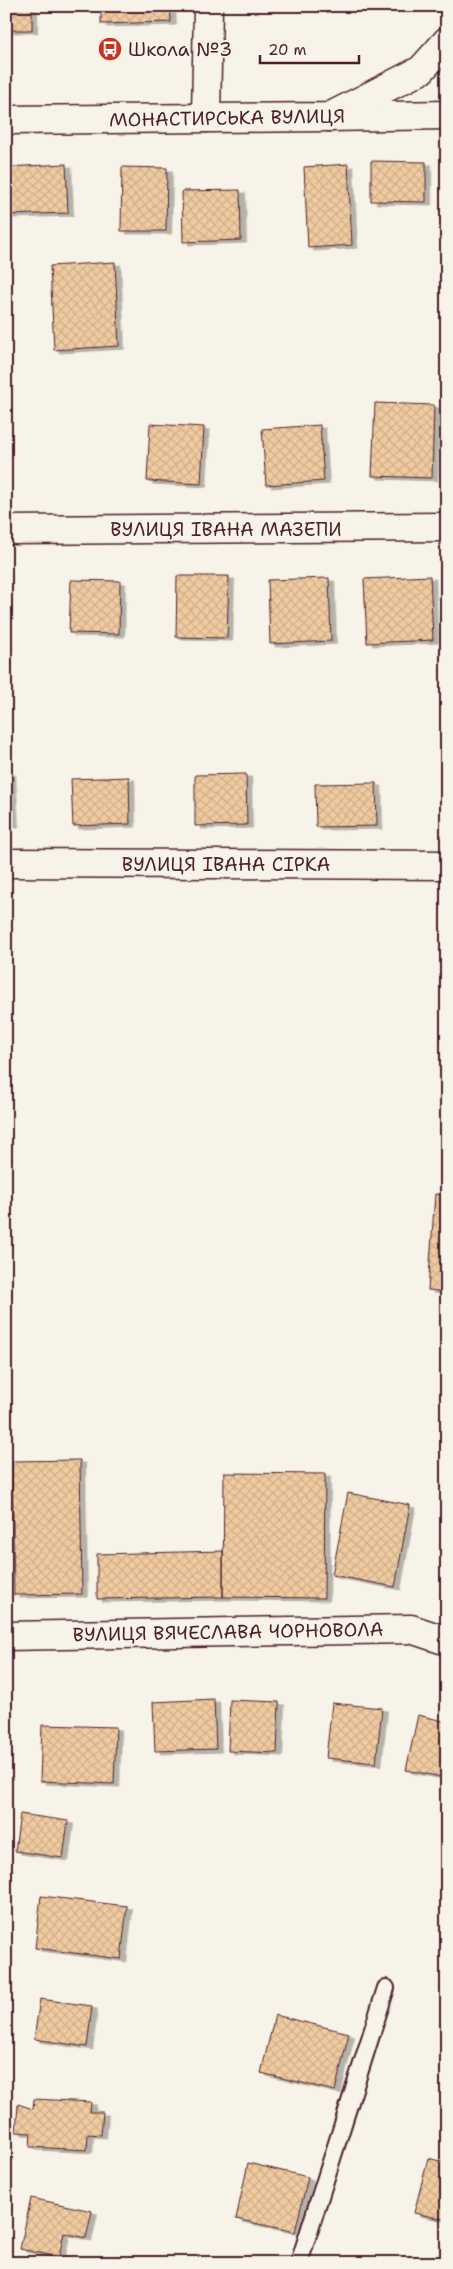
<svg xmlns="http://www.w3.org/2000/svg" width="453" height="2269" font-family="'Shantell Sans',sans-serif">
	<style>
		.building { fill: url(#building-cross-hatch); stroke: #4a1f2b; filter: url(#shadow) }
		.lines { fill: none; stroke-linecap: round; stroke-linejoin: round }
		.service-casing { stroke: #4a1f2b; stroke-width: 20 }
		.minor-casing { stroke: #4a1f2b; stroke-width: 31 }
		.tertiary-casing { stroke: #4a1f2b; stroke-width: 31 }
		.service { stroke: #f7f3e8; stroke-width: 16 }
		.minor { stroke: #f7f3e8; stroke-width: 28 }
		.tertiary { stroke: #f7f3e8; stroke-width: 28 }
		.labels { text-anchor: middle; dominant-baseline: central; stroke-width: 4; stroke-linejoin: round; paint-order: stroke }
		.poi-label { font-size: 19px; fill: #4a1f2b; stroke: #f7f3e8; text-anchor: start }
		.street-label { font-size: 19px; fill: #4a1f2b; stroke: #f7f3e8 }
	</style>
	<defs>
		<pattern id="building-cross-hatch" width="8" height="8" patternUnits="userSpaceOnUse" patternTransform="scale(1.25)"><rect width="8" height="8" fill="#f0cba0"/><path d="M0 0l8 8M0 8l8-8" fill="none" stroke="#cfae8a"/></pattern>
		<filter id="shadow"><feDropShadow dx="5.5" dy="3" stdDeviation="0" flood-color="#0004"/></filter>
	</defs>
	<rect width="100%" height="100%" fill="#f7f3e8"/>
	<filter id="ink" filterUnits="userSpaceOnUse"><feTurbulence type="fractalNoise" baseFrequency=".02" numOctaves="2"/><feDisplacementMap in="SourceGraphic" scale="10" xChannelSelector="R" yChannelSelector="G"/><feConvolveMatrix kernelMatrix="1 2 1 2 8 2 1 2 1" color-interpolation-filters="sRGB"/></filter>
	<g filter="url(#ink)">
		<path class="building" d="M 6,6 L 32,6 L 32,30 L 6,30 Z
			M 101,6 L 170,6 L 171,22 L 101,24 Z
			M 371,161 L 426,162 L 426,202 L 371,201 Z
			M 66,164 L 68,213 L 6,215 L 6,167 Z
			M 348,164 L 352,245 L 308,248 L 304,167 Z
			M 122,167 L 167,168 L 166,231 L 121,231 Z
			M 240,190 L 241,240 L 183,242 L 182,191 Z
			M 115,262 L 119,346 L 54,350 L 50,266 Z
			M 375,403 L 434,405 L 432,478 L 372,476 Z
			M 150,424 L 204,427 L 201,484 L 147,481 Z
			M 320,425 L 324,481 L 266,485 L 262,429 Z
			M 177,576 L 229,576 L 227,638 L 176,637 Z
			M 430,576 L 433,640 L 367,643 L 364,579 Z
			M 329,578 L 331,641 L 270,644 L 268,580 Z
			M 71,580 L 120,581 L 119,634 L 69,633 Z
			M 6,772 L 10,772 L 13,824 L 6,824 Z
			M 246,774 L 247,825 L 195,826 L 195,775 Z
			M 129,777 L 130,824 L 73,826 L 71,779 Z
			M 376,783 L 377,826 L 316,827 L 315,784 Z
			M 435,1194 L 447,1195 L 447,1292 L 428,1290 Z
			M 80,1460 L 82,1594 L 14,1595 L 12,1461 Z
			M 224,1473 L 325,1474 L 324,1598 L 223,1597 Z
			M 348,1493 L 410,1505 L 395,1587 L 332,1575 Z
			M 223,1551 L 223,1597 L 97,1599 L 97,1554 Z
			M 214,1699 L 216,1749 L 155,1751 L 153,1702 Z
			M 230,1700 L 279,1702 L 277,1753 L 228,1751 Z
			M 332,1703 L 382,1708 L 376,1763 L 326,1758 Z
			M 418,1715 L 447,1722 L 447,1778 L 406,1770 Z
			M 42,1725 L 116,1727 L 114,1784 L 40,1781 Z
			M 20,1814 L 68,1821 L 63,1858 L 15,1851 Z
			M 41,1896 L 127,1906 L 121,1959 L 35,1948 Z
			M 40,1999 L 92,2006 L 87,2047 L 34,2039 Z
			M 275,2015 L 349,2033 L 335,2091 L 261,2073 Z
			M 34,2099 L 91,2102 L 90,2112 L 103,2112 L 101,2135 L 88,2134 L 87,2150 L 30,2147 L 31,2133 L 16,2132 L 18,2104 L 33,2109 Z
			M 428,2158 L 447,2163 L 447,2220 L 414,2213 Z
			M 248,2163 L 308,2177 L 295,2232 L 236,2219 Z
			M 31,2198 L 92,2211 L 86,2238 L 64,2233 L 59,2257 L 20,2249 Z"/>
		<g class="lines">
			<g class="service-casing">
				<path id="service" d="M 299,2263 L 386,1988"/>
			</g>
			<g class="minor-casing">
				<path id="minor" d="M 329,117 L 447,115
					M 206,118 L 208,6
					M 6,530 L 447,527
					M 6,863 L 447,865
					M 6,1636 L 411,1629 L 447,1641"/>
			</g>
			<g class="tertiary-casing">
				<path id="tertiary" d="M 6,120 L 329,117 L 421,70 L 447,41"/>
			</g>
			<use href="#service" class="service"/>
			<use href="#minor" class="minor"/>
			<use href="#tertiary" class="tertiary"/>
		</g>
	</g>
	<defs>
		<g id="bus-disc" transform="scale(1.25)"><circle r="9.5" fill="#c8321e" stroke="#f7f3e8"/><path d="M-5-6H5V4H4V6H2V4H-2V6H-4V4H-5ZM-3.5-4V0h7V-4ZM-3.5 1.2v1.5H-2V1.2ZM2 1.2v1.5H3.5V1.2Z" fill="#fff"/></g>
	</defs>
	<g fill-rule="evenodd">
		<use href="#bus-disc" x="110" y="49"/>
	</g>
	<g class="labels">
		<g class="poi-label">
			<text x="128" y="49">Школа №3</text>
		</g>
		<g class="street-label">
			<text transform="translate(227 118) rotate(-1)">МОНАСТИРСЬКА ВУЛИЦЯ</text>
			<text x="226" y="529">ВУЛИЦЯ ІВАНА МАЗЕПИ</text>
			<text x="226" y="864">ВУЛИЦЯ ІВАНА СІРКА</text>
			<text transform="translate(228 1632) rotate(-1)">ВУЛИЦЯ ВЯЧЕСЛАВА ЧОРНОВОЛА</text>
		</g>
	</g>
	<rect width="453" height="2269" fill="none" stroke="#f7f3e8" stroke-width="25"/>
	<rect x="12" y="12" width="428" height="2244" fill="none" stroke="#4a1f2b" stroke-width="2" filter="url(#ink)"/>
	<path d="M260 55v8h99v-8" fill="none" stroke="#4a1f2b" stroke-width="2.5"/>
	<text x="268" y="55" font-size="15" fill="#4a1f2b" stroke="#f7f3e8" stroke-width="4" paint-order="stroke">20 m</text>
</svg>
